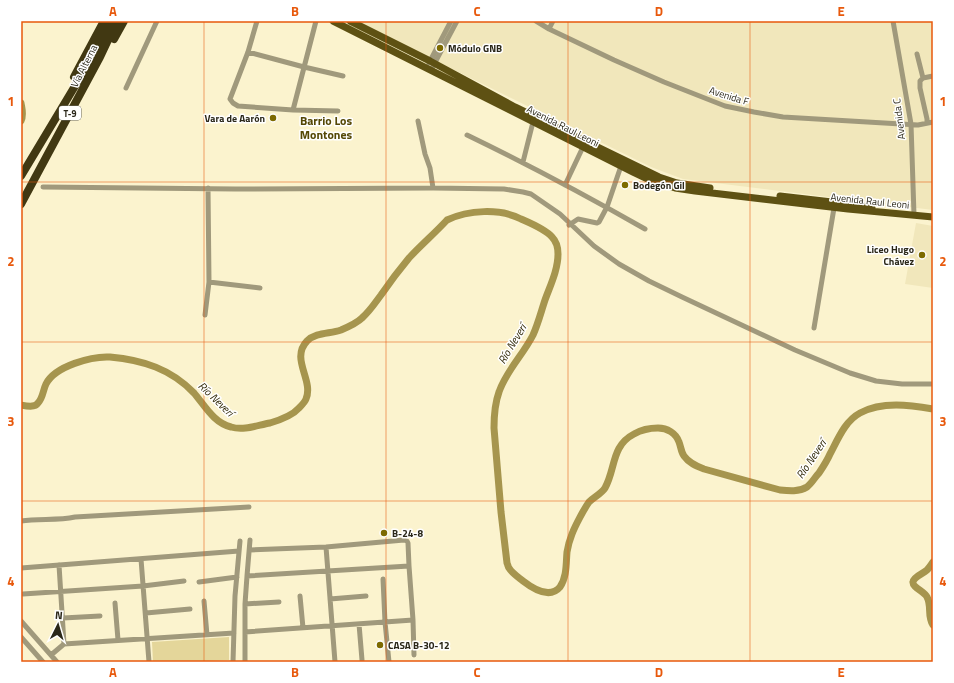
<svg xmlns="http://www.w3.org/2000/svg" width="954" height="683" font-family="'Titillium Web',sans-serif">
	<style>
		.built { fill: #f1e7bb }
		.green { fill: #e4d69a }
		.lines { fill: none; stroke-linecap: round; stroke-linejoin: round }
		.river { stroke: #a6954e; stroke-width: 7 }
		.minor { stroke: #a0997c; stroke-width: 5 }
		.major { stroke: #5e5113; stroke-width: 7 }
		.highway { stroke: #413812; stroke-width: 8 }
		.grid { fill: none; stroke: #e8590c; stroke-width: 1; stroke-opacity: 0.55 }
		.poi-dot { fill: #7d6a01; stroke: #fff; stroke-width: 1.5 }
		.labels { text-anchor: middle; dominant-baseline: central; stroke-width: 3; stroke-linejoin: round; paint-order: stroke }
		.shield { fill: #fff; stroke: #6a685e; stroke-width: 1 }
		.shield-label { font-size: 9px; font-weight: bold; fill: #2a2719 }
		.poi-label { font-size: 10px; font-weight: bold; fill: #2a2719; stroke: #fff; text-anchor: start }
		.street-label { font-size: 10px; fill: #2a2719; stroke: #fff }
		.water-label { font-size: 11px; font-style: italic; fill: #312908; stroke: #fff }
		.quarter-label { font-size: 12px; font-weight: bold; fill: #544704; stroke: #fff }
		.neatline { fill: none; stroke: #e8590c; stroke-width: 1.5 }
		.grid-label { font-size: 13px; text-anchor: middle; font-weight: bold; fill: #e8590c }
	</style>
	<rect width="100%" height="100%" fill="#fbf3ce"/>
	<path class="built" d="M 355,21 L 933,21 L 933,210 L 683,179 L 651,167 Z
		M 916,223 L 933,226 L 933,288 L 905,284 Z"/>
	<path class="green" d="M 229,637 L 229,660 L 186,662 L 153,662 L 152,642 Z"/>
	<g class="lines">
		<path class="river" d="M 21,103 C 22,109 24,115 21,121
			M 21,405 C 26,406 35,408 38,403 C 43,398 43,390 46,384 C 55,366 92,356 110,357 C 143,360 171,369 194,393 C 205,406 214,423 231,427 C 244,431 258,425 270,423 C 280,420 292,416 299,408 C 302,405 305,402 306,399 C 314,380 290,359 307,341 C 316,332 330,334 341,330 C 348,327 357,323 362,318 C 370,311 375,303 381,295 C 390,282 399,270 409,258 C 421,245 435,233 447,220 C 468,210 500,208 521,219 C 530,223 545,229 552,237 C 556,241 558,248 558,254 C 558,270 550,286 545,300 C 541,312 538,324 533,335 C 523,355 506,371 499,392 C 495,403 494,416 494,428 L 501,512 L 507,563 C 508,565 508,567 509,568 C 512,573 518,577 523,581 C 532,588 549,600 560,587 C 567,577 566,563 567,552 C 568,546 570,539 572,534 C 575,526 584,509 589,502 C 594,497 601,494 605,488 C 616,468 611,446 634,434 C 641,430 650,428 658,428 C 667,428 676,433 679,442 C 681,447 681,452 684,456 C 689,463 696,466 704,469 L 780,490 C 789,491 799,492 807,487 C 812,483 815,477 819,473 C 823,467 827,461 830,454 C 838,439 845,421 860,413 C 882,401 910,405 933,409
			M 933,562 C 931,565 929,568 927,570 C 923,574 914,576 913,582 C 912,587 925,592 927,597 C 932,606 927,616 933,625"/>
		<path class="minor" d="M 257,21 L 248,52 L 230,99 L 233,103 L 238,106 L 293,110 L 338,111
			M 536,21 L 549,29 L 614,60 L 664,82 L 725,106 L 754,112 L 783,117 L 918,125 L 933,122
			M 893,21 L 911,124 L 914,215
			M 549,29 L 553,21
			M 248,52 L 304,67 L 343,76
			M 917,54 L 923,78 L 920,81 L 920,88 L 927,119 L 927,123
			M 429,63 L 451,21
			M 431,70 L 457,21
			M 923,78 L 933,76
			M 126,88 L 157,21
			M 293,110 L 316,21
			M 418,121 L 425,154 L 430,168 L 433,188
			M 467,135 C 527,164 587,196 645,229
			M 523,162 L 533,122
			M 565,185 L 583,147
			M 43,187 L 235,189 L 433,188 L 504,189 L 523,192 L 531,194 L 560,214 L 594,246 L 619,264 L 649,281 L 682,297 L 795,350 L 850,373 L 876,381 L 902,384 L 933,384
			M 569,225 L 578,219 L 597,223 L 599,222 L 607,207 L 621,166
			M 209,282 L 260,288
			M 205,315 L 209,282 L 208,188
			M 814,328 L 834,208
			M 21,521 C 39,518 57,521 75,517 C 133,514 191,510 249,507
			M 326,547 L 335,662
			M 141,559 L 149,662
			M 59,565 L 64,644
			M 21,568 L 239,551
			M 247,576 L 409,566
			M 383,579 L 385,622 L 389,662
			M 199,582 L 237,577
			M 23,594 L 143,586 L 184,581
			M 300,596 L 303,628
			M 330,599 L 366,596
			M 204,601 L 207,635
			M 115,603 L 118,640
			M 245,604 L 279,602
			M 146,613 L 190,609
			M 63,618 L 100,616
			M 413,620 L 414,655
			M 21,621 L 57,662
			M 359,624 L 362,660
			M 245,632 L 413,620 L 409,566 L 408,543 L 407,541 L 404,540 L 326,547 L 250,550
			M 21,637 L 43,662
			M 51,655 L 64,644 L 234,633
			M 233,662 L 235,596 L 240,541
			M 245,662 L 245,604 L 247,576 L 250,540"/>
		<path class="major" d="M 333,21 L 633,172 L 654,182 L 675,188 L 695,191 L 848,209 L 933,217
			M 350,21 L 430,61 L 515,107 L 659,177 L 677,183 L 710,188
			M 780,196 L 858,205 L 872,208"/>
		<path class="highway" d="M 114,39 L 124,21
			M 74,77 L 104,21
			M 21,176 L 90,61 L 111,21
			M 21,204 L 100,57 L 117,21"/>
	</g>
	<path class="grid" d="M 204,21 L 204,662M 386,21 L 386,662M 568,21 L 568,662M 750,21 L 750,662M 21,182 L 933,182M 21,342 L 933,342M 21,501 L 933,501"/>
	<g class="poi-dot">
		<circle cx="440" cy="48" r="4"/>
		<circle cx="273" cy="118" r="4"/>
		<circle cx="625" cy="185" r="4"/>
		<circle cx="922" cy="255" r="4"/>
		<circle cx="384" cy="533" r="4"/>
		<circle cx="380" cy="645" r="4"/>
	</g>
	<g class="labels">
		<rect class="shield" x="59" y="106" width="22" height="14" rx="3"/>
		<g class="shield-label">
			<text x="70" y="113">T-9</text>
		</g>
		<g class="poi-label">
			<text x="448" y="48">Módulo GNB</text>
			<text x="265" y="118" text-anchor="end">Vara de Aarón</text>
			<text x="633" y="185">Bodegón Gil</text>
			<text x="914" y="249" text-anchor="end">Liceo Hugo<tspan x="914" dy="12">Chávez</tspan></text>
			<text x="392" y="533">B-24-8</text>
			<text x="388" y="645">CASA B-30-12</text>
		</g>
		<g class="street-label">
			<text transform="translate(84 66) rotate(-63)">Vía Alterna</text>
			<text transform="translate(729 96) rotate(17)">Avenida F</text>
			<text transform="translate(899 119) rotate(-97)">Avenida C</text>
			<text transform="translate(563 126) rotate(27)">Avenida Raul Leoni</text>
			<text transform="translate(870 201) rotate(6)">Avenida Raul Leoni</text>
		</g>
		<g class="water-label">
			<text transform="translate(512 344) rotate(-59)">Río Neverí</text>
			<text transform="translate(216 399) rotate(44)">Río Neverí</text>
			<text transform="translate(811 459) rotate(-56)">Río Neverí</text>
		</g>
		<g class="quarter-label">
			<text x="326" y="120">Barrio Los<tspan x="326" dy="14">Montones</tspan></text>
		</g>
	</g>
	<rect width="954" height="683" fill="none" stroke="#ffffff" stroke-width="44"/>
	<g transform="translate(58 625) rotate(5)" stroke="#ffffff" stroke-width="3" paint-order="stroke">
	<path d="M0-3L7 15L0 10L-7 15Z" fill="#2a2719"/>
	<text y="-6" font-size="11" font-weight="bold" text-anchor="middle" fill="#2a2719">N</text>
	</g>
	<rect x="22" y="22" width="910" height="639" class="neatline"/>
	<g class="grid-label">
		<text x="113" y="16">A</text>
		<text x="295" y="16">B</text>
		<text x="477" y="16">C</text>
		<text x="659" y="16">D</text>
		<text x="841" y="16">E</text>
		<text x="11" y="106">1</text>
		<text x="943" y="106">1</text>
		<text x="11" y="266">2</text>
		<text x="943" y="266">2</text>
		<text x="11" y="426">3</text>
		<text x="943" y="426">3</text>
		<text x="11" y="586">4</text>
		<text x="943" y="586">4</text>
		<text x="113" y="677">A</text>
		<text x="295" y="677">B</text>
		<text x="477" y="677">C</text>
		<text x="659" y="677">D</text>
		<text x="841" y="677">E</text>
	</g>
</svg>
